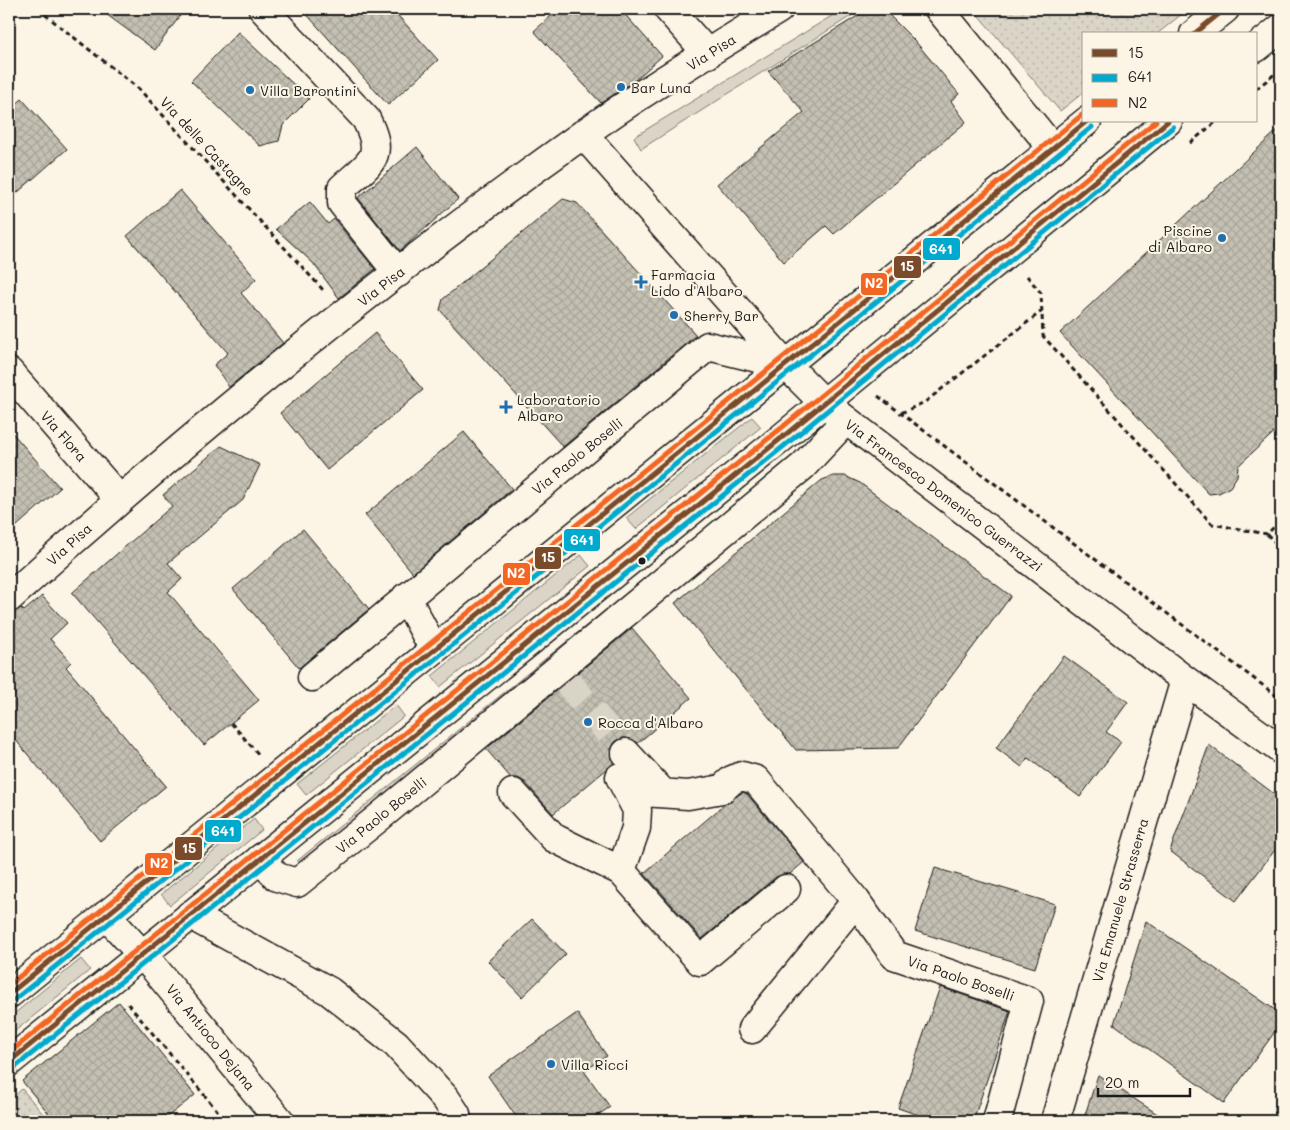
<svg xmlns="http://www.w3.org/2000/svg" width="1290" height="1130" font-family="Mali,sans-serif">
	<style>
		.green { fill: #dbd5c8; stroke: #7c7872 }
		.park { fill: url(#park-dots); stroke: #7c7872 }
		.building { fill: url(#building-cross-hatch); stroke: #1c1c1c }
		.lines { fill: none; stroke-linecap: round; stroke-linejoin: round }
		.minor-tunnel { stroke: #dad4c7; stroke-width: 28; stroke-dasharray: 28 14; stroke-linecap: butt }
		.minor-casing { stroke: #1c1c1c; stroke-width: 31 }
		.major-casing { stroke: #1c1c1c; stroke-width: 31 }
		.path { stroke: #1c1c1c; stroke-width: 3; stroke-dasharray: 5 4; stroke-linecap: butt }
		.minor { stroke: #fcf5e5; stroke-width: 28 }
		.major { stroke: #fcf5e5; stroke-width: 28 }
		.bus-1-casing { stroke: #fcf5e5; stroke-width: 9 }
		.bus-2-casing { stroke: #fcf5e5; stroke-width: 9 }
		.bus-3-casing { stroke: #fcf5e5; stroke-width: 9 }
		.bus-1 { stroke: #7a4b2a; stroke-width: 5 }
		.bus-2 { stroke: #00a9ce; stroke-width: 5 }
		.bus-3 { stroke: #f26522; stroke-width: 5 }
		.poi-dot { fill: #1f6fb2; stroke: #fcf5e5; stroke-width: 2 }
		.bus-dot { fill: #1c1c1c; stroke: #fcf5e5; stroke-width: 2 }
		.labels { text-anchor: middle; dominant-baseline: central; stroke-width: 4; stroke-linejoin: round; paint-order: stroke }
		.street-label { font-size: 14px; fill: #1c1c1c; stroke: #fcf5e5 }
		.poi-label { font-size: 14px; fill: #1c1c1c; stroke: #fcf5e5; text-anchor: start }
		.line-badge { stroke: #fcf5e5; stroke-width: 2 }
		.badge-label { font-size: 14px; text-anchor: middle; font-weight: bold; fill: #fff }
	</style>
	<defs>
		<pattern id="park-dots" width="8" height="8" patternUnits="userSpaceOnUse" patternTransform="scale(1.25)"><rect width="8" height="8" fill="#dbd5c8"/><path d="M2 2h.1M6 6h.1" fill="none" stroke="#bbb6ab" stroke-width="1.8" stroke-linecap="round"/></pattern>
		<pattern id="building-cross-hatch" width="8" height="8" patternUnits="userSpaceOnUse" patternTransform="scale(1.25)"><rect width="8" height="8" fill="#c4c0b3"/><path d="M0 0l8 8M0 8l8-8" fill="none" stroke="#a8a499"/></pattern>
	</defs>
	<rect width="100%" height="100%" fill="#fcf5e5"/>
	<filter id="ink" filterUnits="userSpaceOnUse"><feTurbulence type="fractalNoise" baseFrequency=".02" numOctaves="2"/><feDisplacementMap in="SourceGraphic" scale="10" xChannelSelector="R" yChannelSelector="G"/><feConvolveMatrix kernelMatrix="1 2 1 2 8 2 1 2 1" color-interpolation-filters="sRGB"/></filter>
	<g filter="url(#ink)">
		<path class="green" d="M 843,9 L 862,9 L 641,149 L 634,137 Z
			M 752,417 L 761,427 L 636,529 L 626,518 Z
			M 786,463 L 301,869 L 297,861 Z
			M 581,555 L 590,566 L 440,687 L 432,676 Z
			M 396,705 L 404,716 L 306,795 L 297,784 Z
			M 254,819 L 262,830 L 170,905 L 161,894 Z
			M 81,959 L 90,970 L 9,1036 L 9,1018 Z"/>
		<path class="park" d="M 973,9 L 1188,9 L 1157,34 L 1084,34 L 1084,92 L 1060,111 Z
			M 22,1089 L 49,1121 L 11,1121 L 9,1119 L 9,1101 Z"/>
		<path class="building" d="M 99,9 L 185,9 L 155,50 Z
			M 302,9 L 392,9 L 438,60 L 388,105 Z
			M 559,9 L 620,9 L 662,56 L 634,81 L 601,103 L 534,31 Z
			M 869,9 L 883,9 L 915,41 L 959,94 L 951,101 L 966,122 L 834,234 L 826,226 L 784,262 L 717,184 L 804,112 L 768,71 Z
			M 238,32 L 309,99 L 283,125 L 279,141 L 260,146 L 191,81 Z
			M 22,99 L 67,149 L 9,200 L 9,111 Z
			M 1281,127 L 1281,426 L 1238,466 L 1237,476 L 1230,487 L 1219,493 L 1209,494 L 1060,333 Z
			M 417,147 L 458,199 L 400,251 L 358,198 Z
			M 180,190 L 256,279 L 241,293 L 283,343 L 229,387 L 214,365 L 228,353 L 127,236 Z
			M 563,199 L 577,203 L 696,335 L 563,447 L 440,310 L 443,299 Z
			M 310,202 L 328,224 L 334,219 L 375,269 L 339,298 L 313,263 L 276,229 Z
			M 375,333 L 423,390 L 327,470 L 280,413 Z
			M 9,429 L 60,488 L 9,533 Z
			M 464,432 L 512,489 L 413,573 L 365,515 Z
			M 221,446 L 260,465 L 243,500 L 168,563 L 182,579 L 168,592 L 259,700 L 204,745 L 72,593 L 172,506 L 163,495 Z
			M 833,476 L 845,476 L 860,483 L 1011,596 L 898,748 L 796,750 L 675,603 L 822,480 Z
			M 303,529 L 369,609 L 299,668 L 233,589 Z
			M 42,596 L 67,623 L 50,639 L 71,662 L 66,667 L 166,786 L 100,841 L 9,732 L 9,613 L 21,608 L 24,611 Z
			M 632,628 L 691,698 L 638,743 L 630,738 L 623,738 L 616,741 L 611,749 L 611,756 L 614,763 L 553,814 L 525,782 L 518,778 L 511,778 L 486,749 Z
			M 1064,656 L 1128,702 L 1106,732 L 1121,742 L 1080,797 L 1028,758 L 1022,767 L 996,748 Z
			M 1209,745 L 1281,799 L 1281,842 L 1236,901 L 1170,851 Z
			M 743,792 L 747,794 L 804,862 L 790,874 L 783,874 L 776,877 L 702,939 L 644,873 L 725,804 Z
			M 935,868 L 1055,904 L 1035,968 L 915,931 Z
			M 532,919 L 566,954 L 522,997 L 488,961 Z
			M 1146,921 L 1281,1014 L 1281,1023 L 1224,1103 L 1114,1024 Z
			M 940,987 L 1010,1011 L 973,1121 L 936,1121 L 898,1108 Z
			M 119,1002 L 195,1095 L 162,1121 L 55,1121 L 22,1081 Z
			M 577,1013 L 607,1056 L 584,1071 L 610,1107 L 589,1121 L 519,1121 L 488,1076 Z
			M 1098,1075 L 1168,1121 L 1083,1121 Z"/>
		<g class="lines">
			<path class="minor-tunnel" d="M 565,679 L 626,753"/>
			<g class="minor-casing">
				<path id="minor" d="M 263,9 L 366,119 C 386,159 370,162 342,188 L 342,203 L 398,273
					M 668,9 L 708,54
					M 939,9 L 1053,149
					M 583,134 L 786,365 L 824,403 L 1185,680 L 1281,750
					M 9,372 L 119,499
					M 406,597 L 433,648
					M 9,598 C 191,434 382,277 582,135 C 645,90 713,50 779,9
					M 312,677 L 708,346 L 786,365
					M 626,753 L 661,791
					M 620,777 L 637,810 L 636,828 L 621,871
					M 621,778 L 643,792 L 688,795 L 722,789 L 732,780 L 742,776 L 756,780 L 856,901 L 894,955 L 1029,1001 L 997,1121
					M 513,793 L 554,838 L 621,871 L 700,961 L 786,889
					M 260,859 L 277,877 L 297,883 L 377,819 L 803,466 L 846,420
					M 106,915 L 155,969 L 280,1121
					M 190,915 L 329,991 L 396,1044 L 446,1099 L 456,1114 L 457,1121
					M 752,1029 L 856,901
					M 1055,1121 L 1185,680"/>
			</g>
			<g class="major-casing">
				<path id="major" d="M 1194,34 L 1225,9
					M 1256,48 L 1281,28
					M 9,994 L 1087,121
					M 9,1062 L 779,440 L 1168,121"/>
			</g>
			<path class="path" d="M 38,9 L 139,89 L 325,292
				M 1256,89 L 1281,69
				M 1190,143 L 1217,121
				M 1027,276 L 1041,293 L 1043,336 L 1212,524 L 1267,534 L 1281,520
				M 878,396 L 1281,699
				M 901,413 L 925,402 L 1042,311
				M 1267,534 L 1281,549
				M 231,723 L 259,755
				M 128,1004 L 226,1121"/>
			<use href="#minor" class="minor"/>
			<use href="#major" class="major"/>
			<g class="bus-1-casing">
				<path id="bus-1" d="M 1194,34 L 1225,9
					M 9,994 L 1087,121
					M 9,1062 L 779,440 L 1168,121"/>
			</g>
			<g class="bus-2-casing">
				<path id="bus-2" d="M 14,1000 L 1092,127
					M 14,1068 L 784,446 L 1173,127"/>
			</g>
			<g class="bus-3-casing">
				<path id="bus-3" d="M 9,985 L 1082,115
					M 9,1053 L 774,434 L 1156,121"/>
			</g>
			<use href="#bus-1" class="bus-1"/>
			<use href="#bus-2" class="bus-2"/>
			<use href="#bus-3" class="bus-3"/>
		</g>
	</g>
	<g class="poi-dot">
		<circle cx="621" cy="87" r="5"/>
		<circle cx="250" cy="90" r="5"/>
		<circle cx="1222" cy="238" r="5"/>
		<path d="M638.5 274.5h5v5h5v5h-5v5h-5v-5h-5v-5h5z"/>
		<circle cx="674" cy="315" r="5"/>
		<path d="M503.5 399.5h5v5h5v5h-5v5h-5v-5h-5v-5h5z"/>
		<circle cx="588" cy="722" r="5"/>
		<circle cx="551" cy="1064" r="5"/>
	</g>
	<circle class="bus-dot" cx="642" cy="561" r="4.5"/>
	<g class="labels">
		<g class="street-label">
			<text transform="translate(711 52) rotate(-32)">Via Pisa</text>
			<text transform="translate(207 146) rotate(47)">Via delle Castagne</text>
			<text transform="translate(381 286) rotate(-38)">Via Pisa</text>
			<text transform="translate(64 436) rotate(49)">Via Flora</text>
			<text transform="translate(577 456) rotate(-39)">Via Paolo Boselli</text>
			<text transform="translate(944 495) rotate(37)">Via Francesco Domenico Guerrazzi</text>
			<text transform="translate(69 544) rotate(-42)">Via Pisa</text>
			<text transform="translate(381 815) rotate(-39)">Via Paolo Boselli</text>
			<text transform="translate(1120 900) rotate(-74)">Via Emanuele Strasserra</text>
			<text transform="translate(961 978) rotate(19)">Via Paolo Boselli</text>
			<text transform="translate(211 1037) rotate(51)">Via Antioco Dejana</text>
		</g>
		<g class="poi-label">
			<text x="631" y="87">Bar Luna</text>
			<text x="260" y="90">Villa Barontini</text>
			<text x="1212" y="230" text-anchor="end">Piscine<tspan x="1212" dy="16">di Albaro</tspan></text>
			<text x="651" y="274">Farmacia<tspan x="651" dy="16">Lido d'Albaro</tspan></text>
			<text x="684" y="315">Sherry Bar</text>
			<text x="517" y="399">Laboratorio<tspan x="517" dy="16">Albaro</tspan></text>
			<text x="598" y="722">Rocca d'Albaro</text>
			<text x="561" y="1064">Villa Ricci</text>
		</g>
	</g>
	<g class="line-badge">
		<rect x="922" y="237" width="39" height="24" rx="5" fill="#00a9ce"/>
		<rect x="893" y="255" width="29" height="24" rx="5" fill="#7a4b2a"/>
		<rect x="860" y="272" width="28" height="24" rx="5" fill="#f26522"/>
		<rect x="563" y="528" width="38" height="24" rx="5" fill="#00a9ce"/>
		<rect x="534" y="546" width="28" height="24" rx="5" fill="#7a4b2a"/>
		<rect x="502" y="562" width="29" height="24" rx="5" fill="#f26522"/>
		<rect x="204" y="819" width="38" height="24" rx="5" fill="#00a9ce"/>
		<rect x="174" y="836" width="29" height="25" rx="5" fill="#7a4b2a"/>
		<rect x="144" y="852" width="29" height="24" rx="5" fill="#f26522"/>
	</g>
	<g class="badge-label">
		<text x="941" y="254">641</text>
		<text x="907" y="271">15</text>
		<text x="874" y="288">N2</text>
		<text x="582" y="545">641</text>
		<text x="548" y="562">15</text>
		<text x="516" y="578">N2</text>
		<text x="223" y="836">641</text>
		<text x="189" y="853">15</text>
		<text x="159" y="868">N2</text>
	</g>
	<rect width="1290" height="1130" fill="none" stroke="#fcf5e5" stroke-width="30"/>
	<rect x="15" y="15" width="1260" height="1100" fill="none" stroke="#1c1c1c" stroke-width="2" filter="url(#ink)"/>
	<rect x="1082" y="32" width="175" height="90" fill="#fcf5e5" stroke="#a29e95"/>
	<rect x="1092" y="49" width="25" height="8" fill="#7a4b2a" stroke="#a29e95"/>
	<text x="1128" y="58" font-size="15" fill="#1c1c1c">15</text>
	<rect x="1092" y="74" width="25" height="8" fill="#00a9ce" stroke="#a29e95"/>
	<text x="1128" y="82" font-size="15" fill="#1c1c1c">641</text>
	<rect x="1092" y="99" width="25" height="8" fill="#f26522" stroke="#a29e95"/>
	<text x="1128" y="108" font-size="15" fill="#1c1c1c">N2</text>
	<path d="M1098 1088v8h92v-8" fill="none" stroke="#1c1c1c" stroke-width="2.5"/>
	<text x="1105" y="1088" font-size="15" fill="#1c1c1c" stroke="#fcf5e5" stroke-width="4" paint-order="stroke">20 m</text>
</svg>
